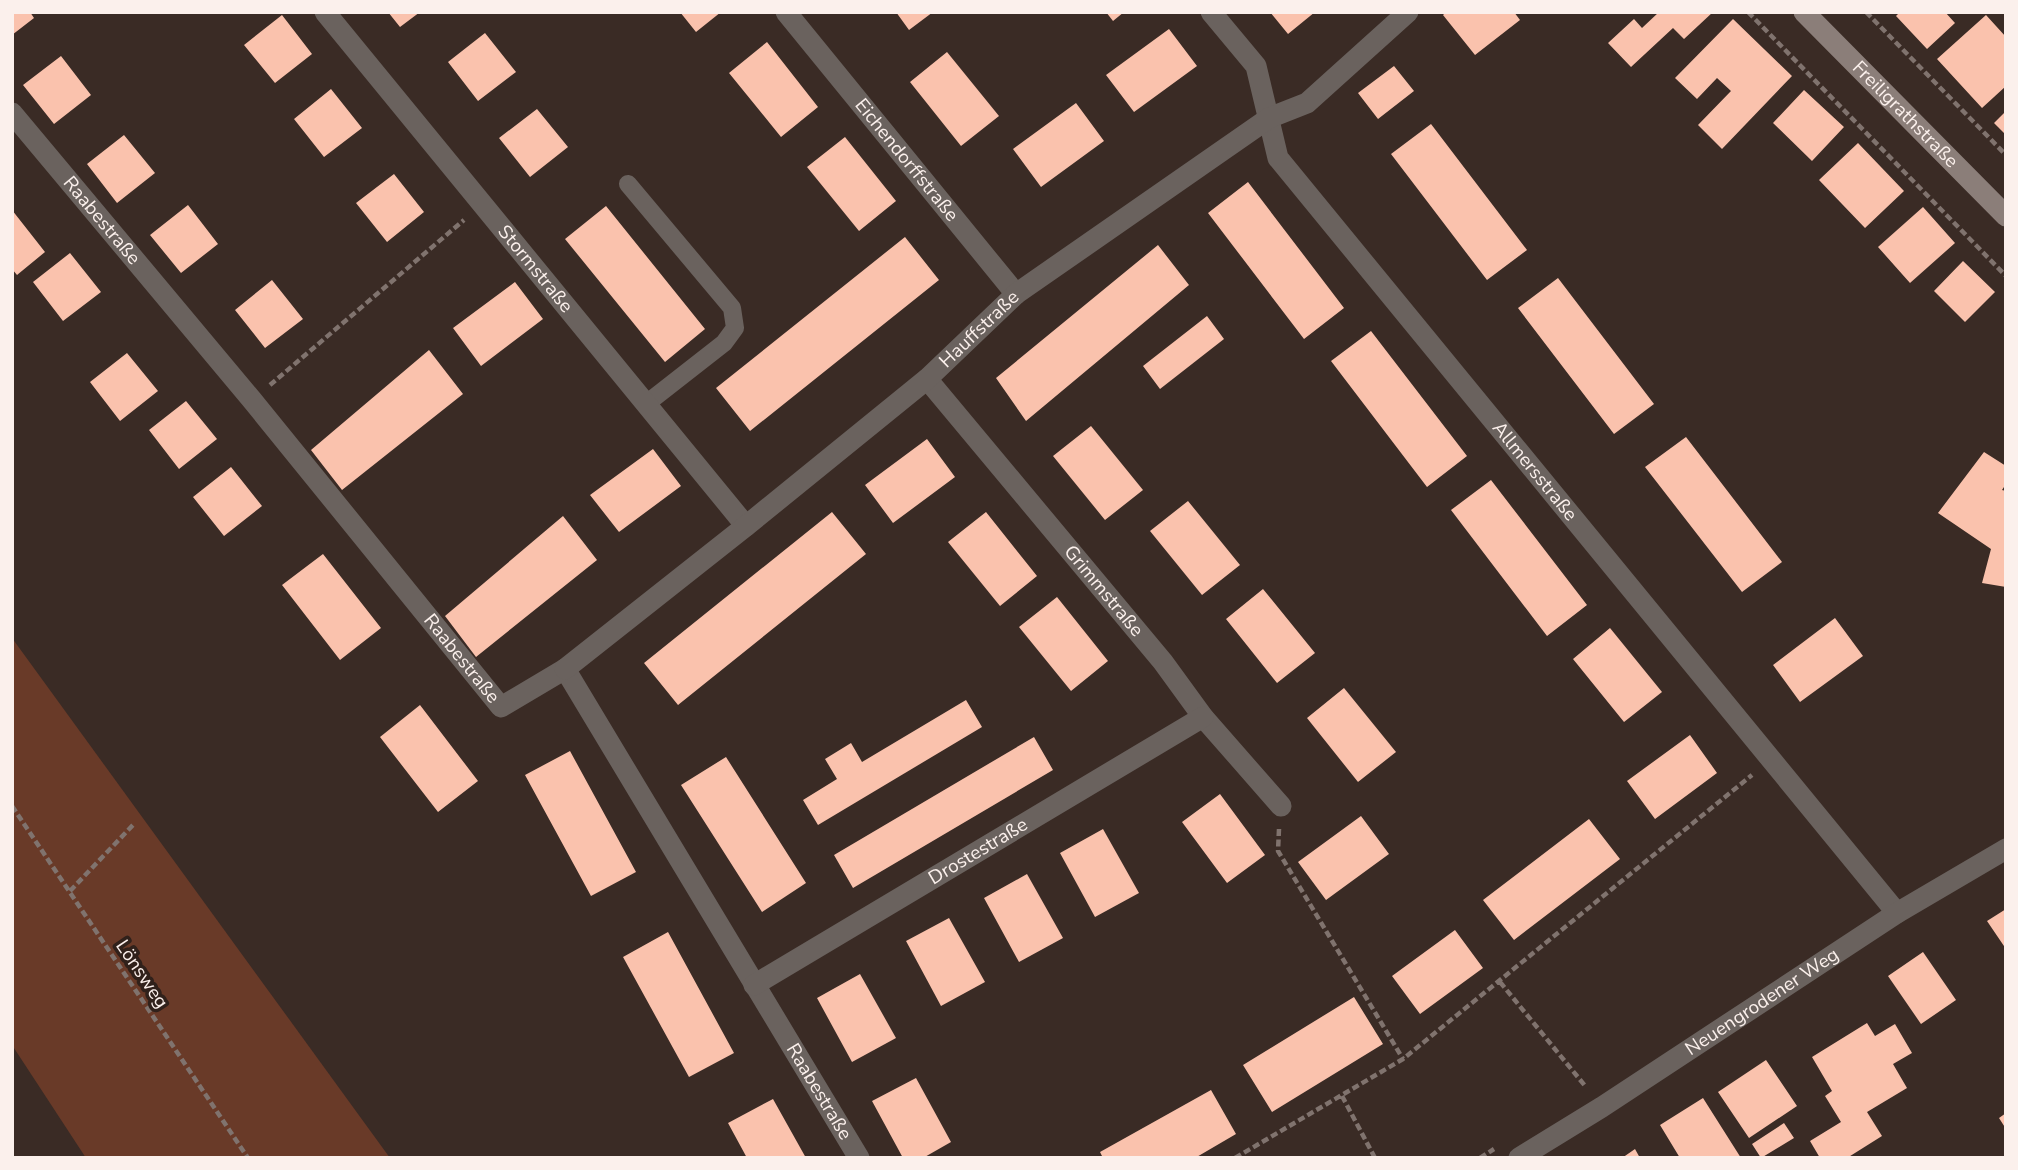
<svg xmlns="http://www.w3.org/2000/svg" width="2018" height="1170" font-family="'Nunito Sans',sans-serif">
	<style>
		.green { fill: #693a28 }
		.building { fill: #fac2ad }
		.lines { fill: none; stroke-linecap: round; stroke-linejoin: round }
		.path { stroke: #80736e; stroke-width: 4.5; stroke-dasharray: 7 3.5; stroke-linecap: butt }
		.lane { stroke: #6a625e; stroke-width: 18 }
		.street { stroke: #6a625e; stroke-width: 21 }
		.secondary { stroke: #8b7e79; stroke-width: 21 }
		.labels { text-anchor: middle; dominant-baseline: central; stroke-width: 7; stroke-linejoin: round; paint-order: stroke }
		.street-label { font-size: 19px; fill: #fbf0ec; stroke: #30211b }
	</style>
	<rect width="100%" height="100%" fill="#3a2b25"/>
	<path class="green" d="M 12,638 L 390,1158 L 86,1158 L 12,1045 Z"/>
	<path class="building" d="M 12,12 L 30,12 L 34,18 L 12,35 Z
		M 388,12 L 420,12 L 400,27 Z
		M 680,12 L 721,12 L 696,32 Z
		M 896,12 L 933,12 L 909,30 Z
		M 1106,12 L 1124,12 L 1113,21 Z
		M 1270,12 L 1315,12 L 1288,34 Z
		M 1446,12 L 1514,12 L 1520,20 L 1475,55 L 1443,15 Z
		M 1659,12 L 1713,12 L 1684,39 L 1673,28 L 1631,67 L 1608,43 L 1634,19 L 1642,28 Z
		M 1900,12 L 1945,12 L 1955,23 L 1927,49 L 1896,16 Z
		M 282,15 L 312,54 L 275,83 L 244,45 Z
		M 1986,15 L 2006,37 L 2006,86 L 1982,108 L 1937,59 Z
		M 1733,19 L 1792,76 L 1722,149 L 1698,125 L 1731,91 L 1717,78 L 1697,99 L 1675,78 Z
		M 1169,29 L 1197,66 L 1134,112 L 1106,75 Z
		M 485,33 L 516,72 L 478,101 L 448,62 Z
		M 767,42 L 818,107 L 781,137 L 729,73 Z
		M 947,52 L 999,116 L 961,146 L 910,82 Z
		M 61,56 L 91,95 L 54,124 L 23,85 Z
		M 1394,66 L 1414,91 L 1378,119 L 1358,93 Z
		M 331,89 L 362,128 L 324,157 L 294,119 Z
		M 1804,90 L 1844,127 L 1812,161 L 1773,123 Z
		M 1076,103 L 1104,141 L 1041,187 L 1013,149 Z
		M 537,109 L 568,147 L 530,177 L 499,138 Z
		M 2006,111 L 2006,135 L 1994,123 Z
		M 1431,124 L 1527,250 L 1487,280 L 1391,154 Z
		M 124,135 L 155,173 L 117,203 L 87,164 Z
		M 845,137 L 896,201 L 859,231 L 807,167 Z
		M 1858,143 L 1904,191 L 1865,228 L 1819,180 Z
		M 394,174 L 424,212 L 387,242 L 356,203 Z
		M 1248,182 L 1344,308 L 1304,339 L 1208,213 Z
		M 188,205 L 218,244 L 181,273 L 150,235 Z
		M 606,206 L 705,329 L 665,362 L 565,239 Z
		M 1923,207 L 1955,243 L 1910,283 L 1878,247 Z
		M 12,210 L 45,252 L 17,275 L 12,269 Z
		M 905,237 L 939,280 L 750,431 L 716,388 Z
		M 1158,245 L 1189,285 L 1026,421 L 996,378 Z
		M 70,253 L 101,292 L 63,321 L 33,282 Z
		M 1963,261 L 1995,292 L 1965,322 L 1934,291 Z
		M 1558,278 L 1654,404 L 1614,434 L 1518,308 Z
		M 272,280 L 303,319 L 265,348 L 235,310 Z
		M 515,282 L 543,319 L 481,366 L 453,328 Z
		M 1207,316 L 1224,339 L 1160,389 L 1143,366 Z
		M 1371,331 L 1467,456 L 1427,487 L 1331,361 Z
		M 429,350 L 463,394 L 342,490 L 311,450 Z
		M 127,353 L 158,391 L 120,421 L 90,382 Z
		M 186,401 L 217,439 L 179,469 L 149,430 Z
		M 1091,426 L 1143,490 L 1105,520 L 1053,456 Z
		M 1686,437 L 1782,562 L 1742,592 L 1645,467 Z
		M 927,439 L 955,477 L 893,523 L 865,485 Z
		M 653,449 L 681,486 L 619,532 L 590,495 Z
		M 1984,452 L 2006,466 L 2006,484 L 2002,490 L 2006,491 L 2006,587 L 1982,583 L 1991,549 L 1938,513 Z
		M 231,467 L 262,506 L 224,536 L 193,497 Z
		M 1491,480 L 1587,605 L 1547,636 L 1451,510 Z
		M 1188,501 L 1240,565 L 1202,595 L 1150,531 Z
		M 832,512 L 866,554 L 678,705 L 644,663 Z
		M 986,512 L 1037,576 L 1000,606 L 948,542 Z
		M 563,516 L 597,560 L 476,657 L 445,616 Z
		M 323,554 L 381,628 L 340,660 L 282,585 Z
		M 1263,589 L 1315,653 L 1277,683 L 1226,619 Z
		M 1057,597 L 1108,661 L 1071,691 L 1019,627 Z
		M 1835,618 L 1863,656 L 1800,702 L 1773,665 Z
		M 1610,628 L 1662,692 L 1624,722 L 1573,659 Z
		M 1344,688 L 1396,752 L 1358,782 L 1307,718 Z
		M 966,700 L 982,727 L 818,825 L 803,800 L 837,779 L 825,759 L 851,743 L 862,762 Z
		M 420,705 L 478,781 L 438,812 L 380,737 Z
		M 1690,735 L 1717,773 L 1655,819 L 1627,781 Z
		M 1034,737 L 1053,770 L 853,888 L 834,855 Z
		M 570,751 L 636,872 L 591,896 L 525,775 Z
		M 726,757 L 806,883 L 762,912 L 681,785 Z
		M 1220,794 L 1265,855 L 1227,883 L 1182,822 Z
		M 1361,816 L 1389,854 L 1326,900 L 1298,862 Z
		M 1589,819 L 1620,859 L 1514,940 L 1483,900 Z
		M 1103,829 L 1139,893 L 1095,917 L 1060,853 Z
		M 1027,874 L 1063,938 L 1019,962 L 984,898 Z
		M 2006,909 L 2006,949 L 1987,921 Z
		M 949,918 L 985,982 L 941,1006 L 906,941 Z
		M 1455,930 L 1483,968 L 1420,1014 L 1392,976 Z
		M 668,932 L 734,1053 L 689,1077 L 623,957 Z
		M 1923,952 L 1956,1000 L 1921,1024 L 1888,976 Z
		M 860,974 L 896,1038 L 852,1062 L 817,998 Z
		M 1354,997 L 1383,1044 L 1272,1112 L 1243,1065 Z
		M 1867,1023 L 1875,1036 L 1895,1024 L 1912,1053 L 1893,1064 L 1907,1088 L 1867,1112 L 1882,1136 L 1847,1158 L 1820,1158 L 1810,1141 L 1841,1122 L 1825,1096 L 1832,1091 L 1812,1057 Z
		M 1766,1060 L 1797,1106 L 1749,1138 L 1718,1092 Z
		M 916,1078 L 951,1142 L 923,1158 L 903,1158 L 872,1101 Z
		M 1211,1090 L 1236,1134 L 1195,1158 L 1103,1158 L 1100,1152 Z
		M 1703,1098 L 1741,1158 L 1680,1158 L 1660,1125 Z
		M 773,1099 L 806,1158 L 747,1158 L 728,1123 Z
		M 2006,1113 L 2006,1129 L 1999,1118 Z
		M 1784,1123 L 1794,1138 L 1761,1158 L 1752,1144 Z
		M 1635,1149 L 1640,1158 L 1622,1158 Z"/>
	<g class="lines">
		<path class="path" d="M 1748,12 L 2006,276
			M 1866,12 L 2006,155
			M 270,385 L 464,220
			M 12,806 L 248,1158
			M 1279,829 L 1278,851 L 1403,1059
			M 70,891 L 133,825
			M 1500,982 L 1586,1087
			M 1342,1096 L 1375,1158
			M 1235,1158 L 1403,1059 L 1752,775
			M 1480,1158 L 1494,1149"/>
		<path class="lane" d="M 628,184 L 732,308 L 735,328 L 724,343 L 646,404"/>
		<g class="street">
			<path id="s1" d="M 325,12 L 746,526"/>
			<path id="s2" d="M 786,12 L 1016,294"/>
			<path id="s3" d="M 1211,12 L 1256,66 L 1278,158 L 1897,913"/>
			<path id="s4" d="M 12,113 L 252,400 L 501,707 L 565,669 L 859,1158"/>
			<path id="s5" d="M 927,379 L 1163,662 L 1203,717 L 1281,806"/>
			<path id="s6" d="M 565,669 L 746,526 L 927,379 L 1016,294 L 1269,118 L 1307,103 L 1408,12"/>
			<path id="s7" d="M 754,985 L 1203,717"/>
			<path id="s8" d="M 1519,1158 L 1602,1107 L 1897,913 L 2006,849"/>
		</g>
		<path class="secondary" id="s9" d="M 1804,12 L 2006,216"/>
	</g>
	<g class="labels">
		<g class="street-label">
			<text stroke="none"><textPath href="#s9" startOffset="144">Freiligrathstraße</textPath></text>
			<text stroke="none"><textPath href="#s2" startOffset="191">Eichendorffstraße</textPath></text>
			<text stroke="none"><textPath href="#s4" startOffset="140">Raabestraße</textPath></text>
			<text stroke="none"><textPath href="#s1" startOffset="332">Stormstraße</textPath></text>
			<text stroke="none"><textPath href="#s6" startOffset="536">Hauffstraße</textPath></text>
			<text stroke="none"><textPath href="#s3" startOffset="570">Allmersstraße</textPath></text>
			<text stroke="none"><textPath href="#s5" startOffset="276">Grimmstraße</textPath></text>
			<text stroke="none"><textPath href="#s4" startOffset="707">Raabestraße</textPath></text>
			<text stroke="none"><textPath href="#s7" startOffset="261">Drostestraße</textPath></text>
			<text transform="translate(142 974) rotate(56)">Lönsweg</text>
			<text stroke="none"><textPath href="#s8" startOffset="289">Neuengrodener Weg</textPath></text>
			<text stroke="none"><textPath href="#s4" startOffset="1337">Raabestraße</textPath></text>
		</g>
	</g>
	<rect width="2018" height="1170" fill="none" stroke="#fbf0ec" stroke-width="28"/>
</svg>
